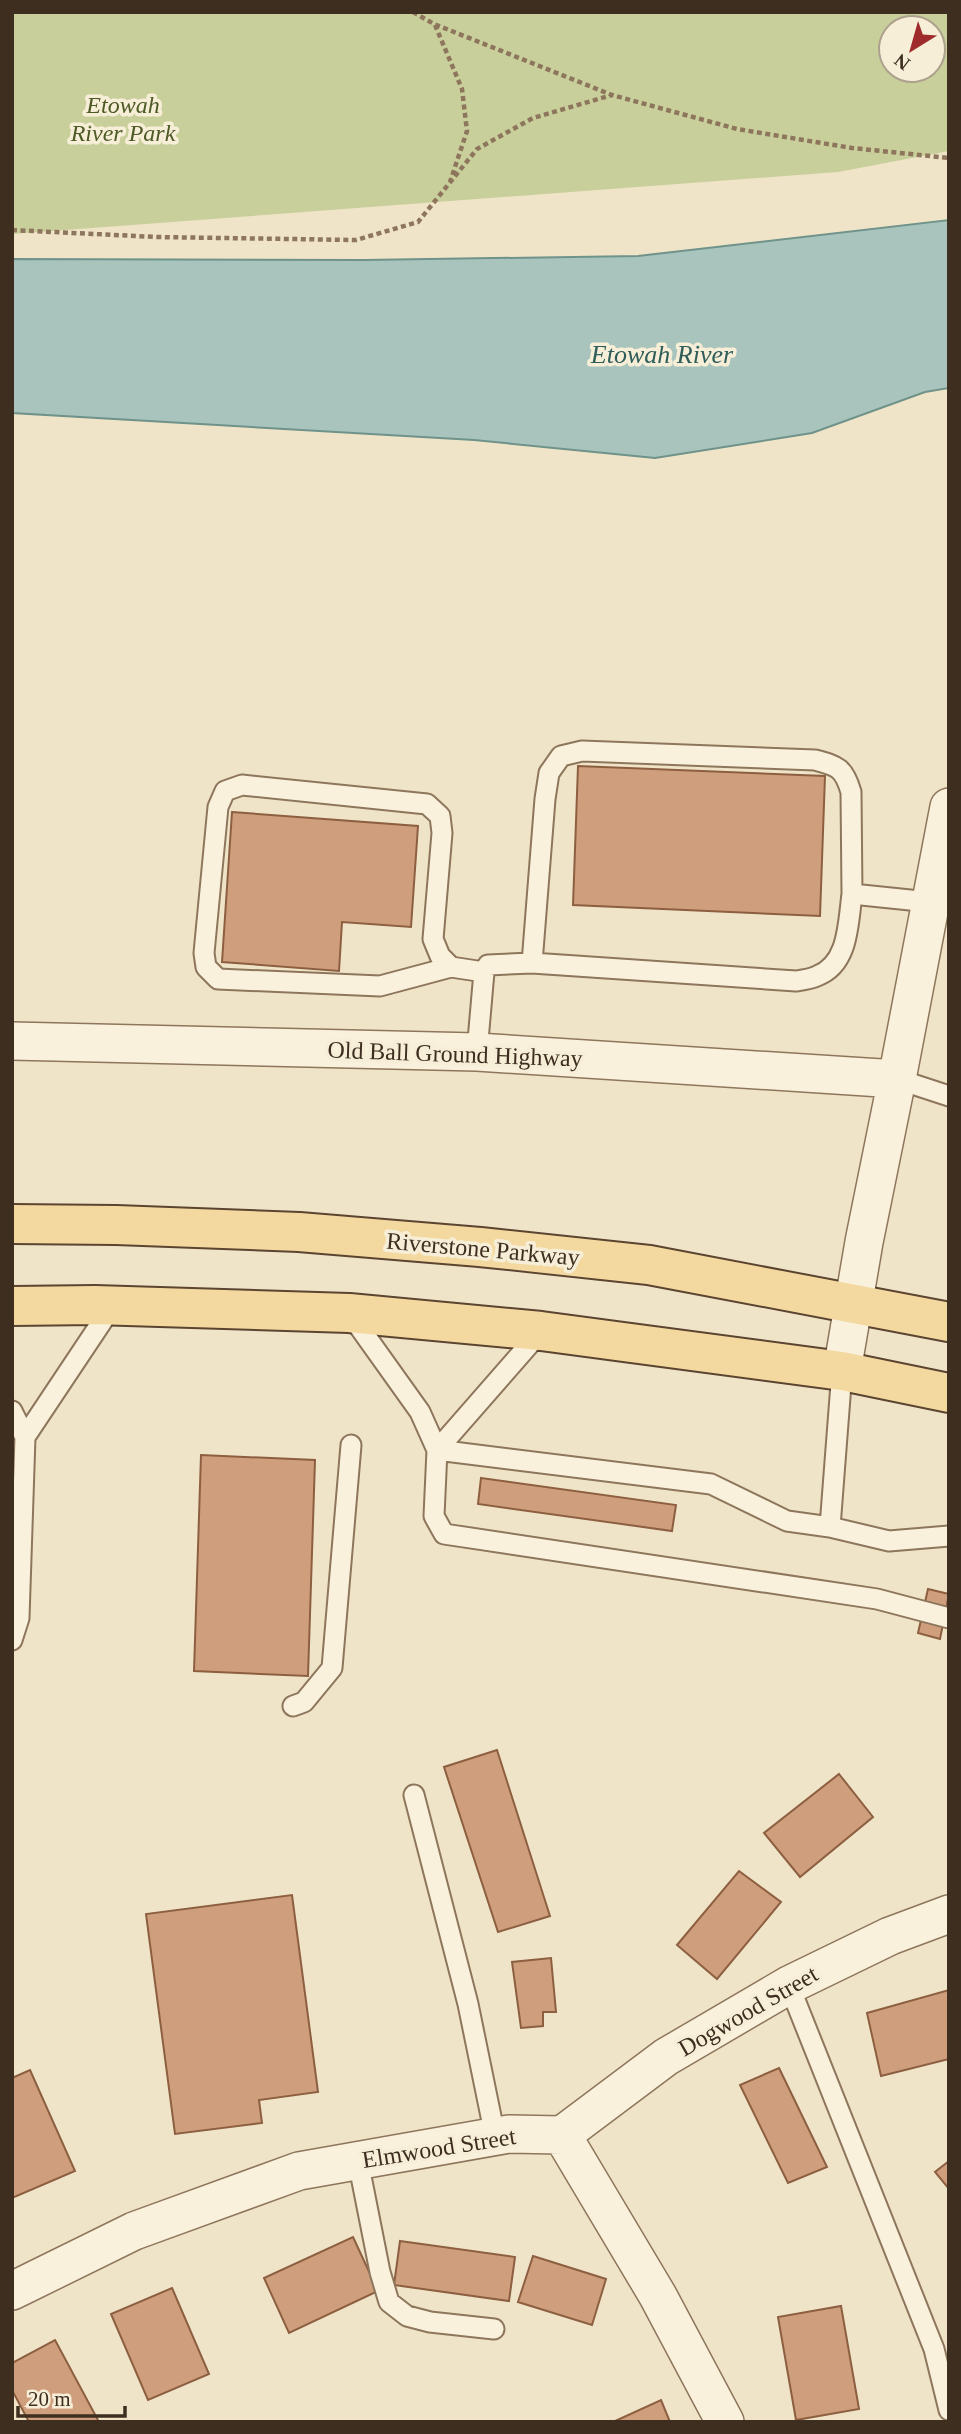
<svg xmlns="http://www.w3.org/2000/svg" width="961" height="2434" font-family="'Times New Roman',serif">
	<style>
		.green { fill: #c9cf9b; fill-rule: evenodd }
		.water { fill: #a9c4bc; stroke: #6f938a; stroke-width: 2 }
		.building { fill: #cf9f7d; stroke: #8d5f41; stroke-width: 2 }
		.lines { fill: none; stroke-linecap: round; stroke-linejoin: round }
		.lane-casing { stroke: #8d765c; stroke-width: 23 }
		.street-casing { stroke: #8d765c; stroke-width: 40 }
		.primary-casing { stroke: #5b4430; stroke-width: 42 }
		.path { stroke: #8d765c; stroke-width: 4.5; stroke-dasharray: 5 3.5; stroke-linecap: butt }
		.lane { stroke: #faf1dc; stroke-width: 19 }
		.street { stroke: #faf1dc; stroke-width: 37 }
		.primary { stroke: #f3d9a0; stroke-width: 38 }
		.labels { text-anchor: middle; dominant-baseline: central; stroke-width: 7; stroke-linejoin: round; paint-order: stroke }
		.park-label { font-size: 24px; font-style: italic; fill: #4d5a26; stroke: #f7eed8 }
		.street-label { font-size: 24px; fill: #3d2e20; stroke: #f7eed8 }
		.water-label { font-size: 26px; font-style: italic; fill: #2f5d5a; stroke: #f7eed8 }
	</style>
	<rect width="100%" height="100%" fill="#f0e4c8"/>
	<path class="green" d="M 12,12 L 949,12 L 949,151 L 838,172 L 12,234 ZM 891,28 L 933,28 L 933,70 L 891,70 Z"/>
	<path class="water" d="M 949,220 L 949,388 L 925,392 L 812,433 L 655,458 L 474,440 L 12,413 L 12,259 L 364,260 L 638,256 Z"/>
	<path class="building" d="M 578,766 L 825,776 L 820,916 L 573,905 Z
		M 232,812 L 418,826 L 411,927 L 342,922 L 339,971 L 222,962 Z
		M 201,1455 L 315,1460 L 308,1676 L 194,1671 Z
		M 481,1478 L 676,1505 L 672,1531 L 478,1504 Z
		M 928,1589 L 949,1594 L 940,1639 L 918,1633 Z
		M 497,1750 L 550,1916 L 498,1932 L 444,1767 Z
		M 839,1774 L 873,1817 L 800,1877 L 764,1833 Z
		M 739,1871 L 781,1902 L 717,1979 L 677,1945 Z
		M 292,1895 L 318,2092 L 259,2100 L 262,2123 L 175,2134 L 146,1914 Z
		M 551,1958 L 556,2012 L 543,2012 L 543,2026 L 521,2028 L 512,1962 Z
		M 949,1990 L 949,2059 L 881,2076 L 867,2013 Z
		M 779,2068 L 827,2167 L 788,2183 L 740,2085 Z
		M 30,2070 L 75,2171 L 12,2198 L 12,2078 Z
		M 949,2161 L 949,2189 L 935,2172 Z
		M 353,2237 L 378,2291 L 289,2333 L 264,2278 Z
		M 400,2241 L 515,2257 L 509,2301 L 394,2285 Z
		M 533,2256 L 606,2279 L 592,2325 L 518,2302 Z
		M 172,2288 L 209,2374 L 148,2400 L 111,2314 Z
		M 841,2306 L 859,2409 L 796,2420 L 778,2317 Z
		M 55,2340 L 99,2422 L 29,2422 L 12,2390 L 12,2363 Z
		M 661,2400 L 670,2422 L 613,2422 Z"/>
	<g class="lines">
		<g class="lane-casing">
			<path id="lane" d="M 532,963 L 545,799 L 549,773 L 561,756 L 582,751 L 815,760 C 838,766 844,768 851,792 L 852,894
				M 451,967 L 380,986 L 218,979 L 206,967 L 204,953 L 218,807 L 225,791 L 242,785 L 427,804 L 440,816 L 442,833 L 433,939 L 440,956 L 451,967 L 484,972
				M 477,1052 L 484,972 L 488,965 L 532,963 L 796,981 C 803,980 811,979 817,976 C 849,964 848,923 852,894 L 939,903
				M 897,1079 L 949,1096
				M 350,1314 L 420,1412 L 437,1450 L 434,1516 L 444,1534 L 877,1599 L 949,1618
				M 12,1411 L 25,1437 L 19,1618 L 12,1640
				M 25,1437 L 113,1305
				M 437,1450 L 711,1484 L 787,1521 L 830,1527 L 889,1541 L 949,1536
				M 437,1450 L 541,1331
				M 830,1527 L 842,1371
				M 293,1706 L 304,1702 L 332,1668 L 351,1445
				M 414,1795 L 468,2004 L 495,2136
				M 789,1985 L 934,2349 L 949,2410
				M 358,2161 L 380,2272 L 389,2302 L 407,2316 L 430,2322 L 494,2329"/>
		</g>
		<g class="street-casing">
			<path id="street" d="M 12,1041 L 477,1052 L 897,1079 L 864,1242 L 842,1371
				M 897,1079 L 949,807
				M 562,2135 L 666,2057 L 789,1985 L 890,1936 L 949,1914
				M 12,2291 L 134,2231 L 299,2171 L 509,2134 L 562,2135 L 658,2296 L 725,2422"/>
		</g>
		<g class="primary-casing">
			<path id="primary" d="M 12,1224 L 116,1225 L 299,1232 L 480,1247 L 649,1265 L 949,1322
				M 12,1306 L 95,1305 L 349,1313 L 541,1331 L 631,1343 L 842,1371 L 949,1393"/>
		</g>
		<path class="path" d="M 413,12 L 434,24 L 612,95 L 737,129 L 852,148 L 949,158
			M 435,25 L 462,89 L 467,131 L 450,182
			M 12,230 L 156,237 L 356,240 L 418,222 L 477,149 L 533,118 L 612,95"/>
		<use href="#lane" class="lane"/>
		<use href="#street" class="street"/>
		<use href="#primary" class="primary"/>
	</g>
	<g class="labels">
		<g class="park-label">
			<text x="123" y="105">Etowah<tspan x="123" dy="28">River Park</tspan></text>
		</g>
		<g class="street-label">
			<text transform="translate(455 1054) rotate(2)">Old Ball Ground Highway</text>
			<text transform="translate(483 1249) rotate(5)">Riverstone Parkway</text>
			<text transform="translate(748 2011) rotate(-30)">Dogwood Street</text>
			<text transform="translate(439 2148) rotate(-9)">Elmwood Street</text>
		</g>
		<g class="water-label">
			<text x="662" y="354">Etowah River</text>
		</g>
	</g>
	<rect width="961" height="2434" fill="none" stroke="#3d2e20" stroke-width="28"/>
	<g transform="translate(912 49) rotate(217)"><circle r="33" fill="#f7eed8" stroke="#ada18e" stroke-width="2"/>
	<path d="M0-5L12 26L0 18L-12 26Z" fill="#9e2a2b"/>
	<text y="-10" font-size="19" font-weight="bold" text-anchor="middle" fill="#3d2e20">N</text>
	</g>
	<path d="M18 2406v10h107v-10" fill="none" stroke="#3d2e20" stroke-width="3.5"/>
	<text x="28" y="2406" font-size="21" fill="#3d2e20" stroke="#f7eed8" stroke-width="5" paint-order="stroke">20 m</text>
</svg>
